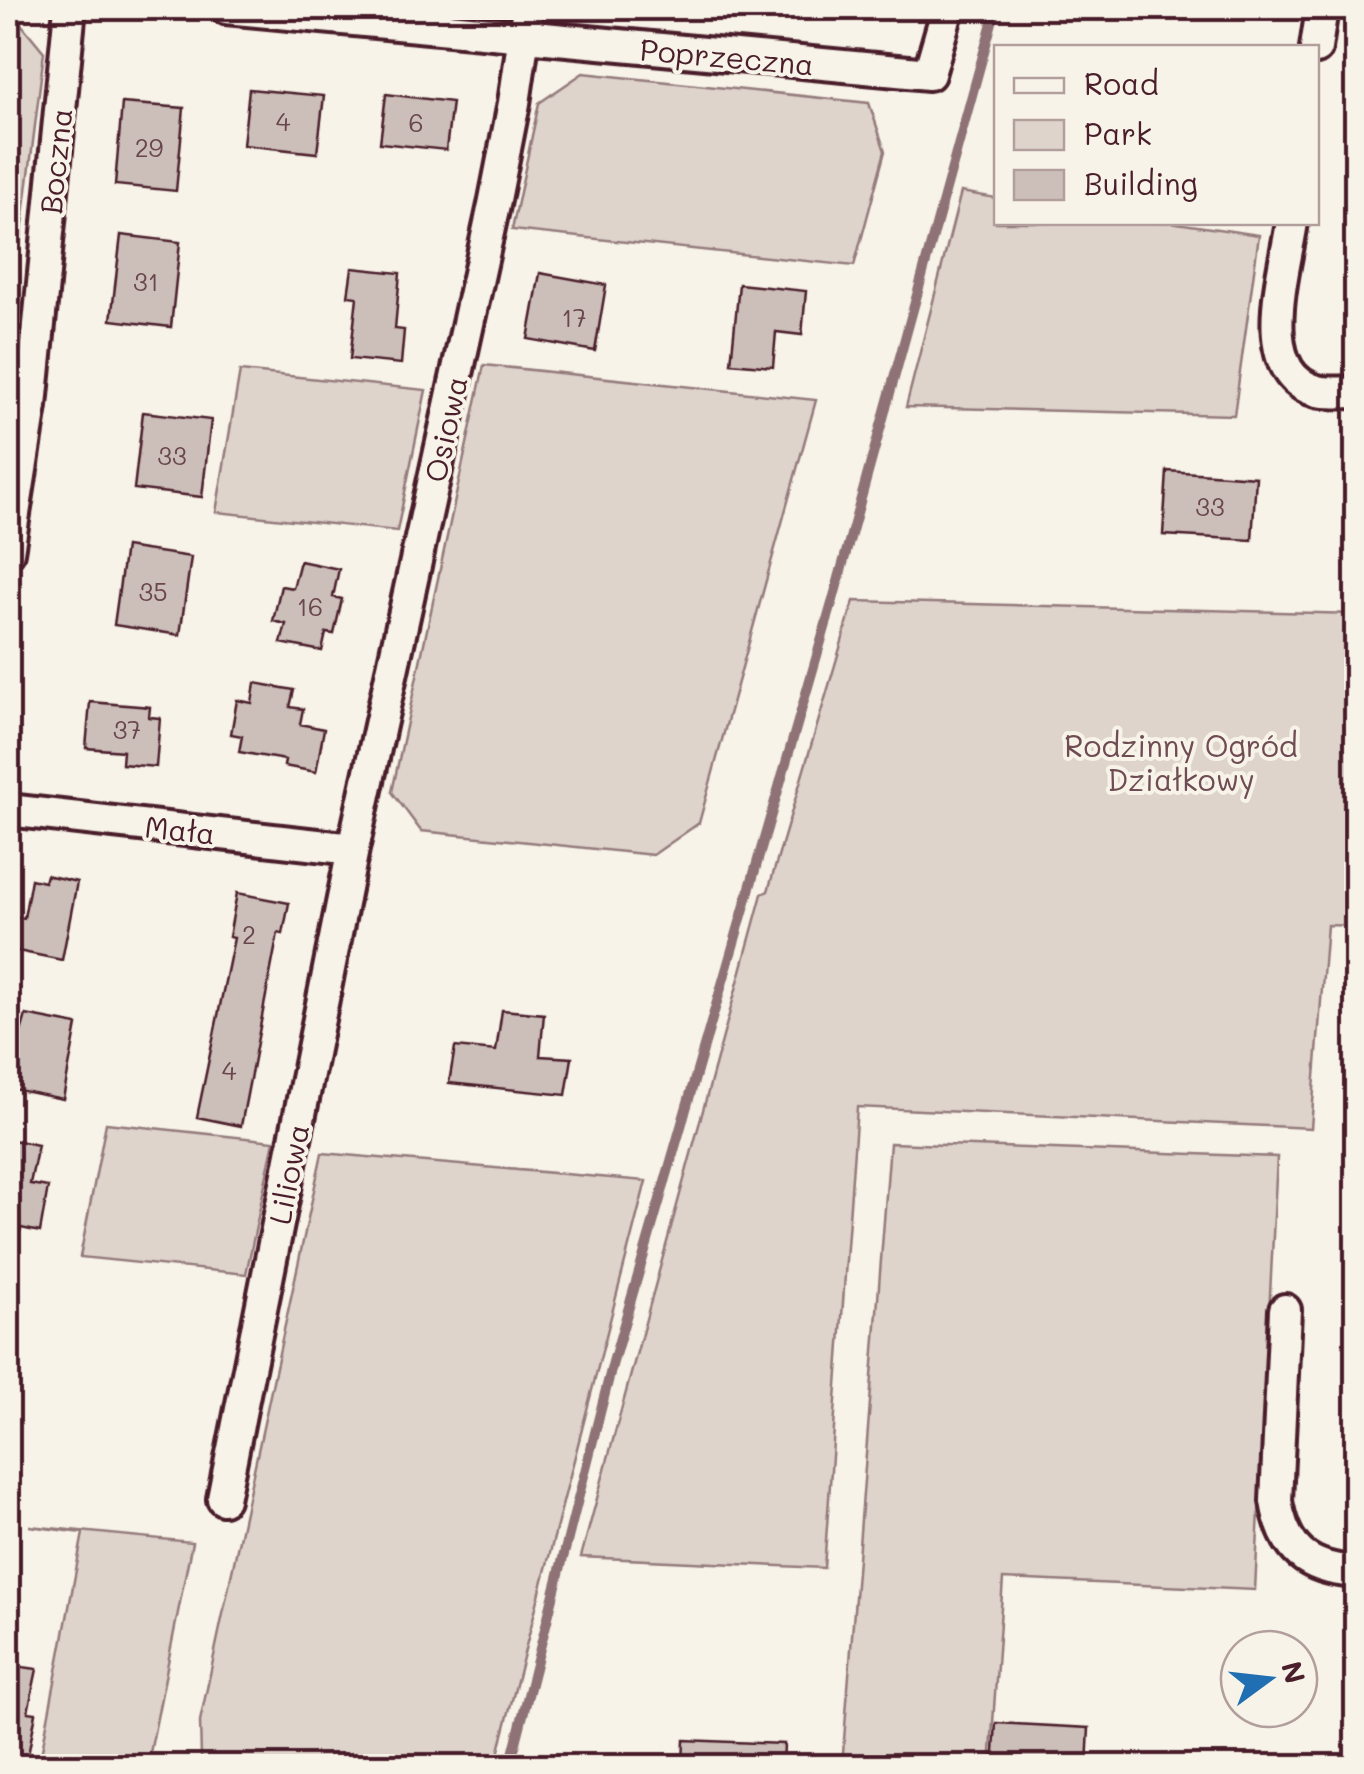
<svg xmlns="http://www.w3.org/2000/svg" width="1364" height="1774" font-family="Mali,sans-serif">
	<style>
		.green { fill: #ded4cc; stroke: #947a7c; stroke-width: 2.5 }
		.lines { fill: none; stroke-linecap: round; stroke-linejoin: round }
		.stream { stroke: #8e7275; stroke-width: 10 }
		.building { fill: #ccbfb9; stroke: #4a1f2b; stroke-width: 2.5 }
		.minor-casing { stroke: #4a1f2b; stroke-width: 38 }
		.minor { stroke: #f7f3e8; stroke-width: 30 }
		.labels { text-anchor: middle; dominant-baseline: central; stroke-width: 8; stroke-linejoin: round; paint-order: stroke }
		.number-label { font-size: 25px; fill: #6a474e }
		.street-label { font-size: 30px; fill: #4a1f2b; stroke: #f7f3e8 }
		.park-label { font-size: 30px; fill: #6f4c53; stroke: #f7f3e8 }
	</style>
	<rect width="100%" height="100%" fill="#f7f3e8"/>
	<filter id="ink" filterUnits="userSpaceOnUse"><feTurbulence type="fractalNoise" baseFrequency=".01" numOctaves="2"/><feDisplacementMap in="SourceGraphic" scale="20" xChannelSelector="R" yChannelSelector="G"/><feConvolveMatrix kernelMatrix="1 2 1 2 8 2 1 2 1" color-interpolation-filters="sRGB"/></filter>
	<g filter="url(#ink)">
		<path class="green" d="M 8,8 L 44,52 L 8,346 Z
			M 583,73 L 869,103 L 885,151 L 854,266 L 512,230 L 539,103 Z
			M 961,192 L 996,198 L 996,222 L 1170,222 L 1259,235 L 1234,415 L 906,407 Z
			M 484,365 L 816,400 L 699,823 L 653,855 L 421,831 L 392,792 Z
			M 240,371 L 426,390 L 397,531 L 216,512 Z
			M 854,601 L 1356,614 L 1356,926 L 1327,925 L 1311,1128 L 857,1107 L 824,1568 L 581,1557 L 762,894 L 768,891 Z
			M 106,1123 L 274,1141 L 246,1274 L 80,1257 Z
			M 890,1143 L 1277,1157 L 1255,1590 L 1003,1579 L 990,1766 L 842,1766 Z
			M 322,1153 L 646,1181 L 495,1766 L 205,1766 L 201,1757 L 200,1721 Z
			M 29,1526 L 192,1542 L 148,1763 L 144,1766 L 39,1766 L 83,1533 Z"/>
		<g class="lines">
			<path class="stream" d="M 510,1766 L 613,1362 L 833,600 L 996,8"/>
		</g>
		<path class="building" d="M 249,89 L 324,96 L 317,153 L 243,145 Z
			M 386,94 L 452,102 L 446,150 L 380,143 Z
			M 122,103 L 184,108 L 176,191 L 115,185 Z
			M 121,235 L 180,242 L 171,327 L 111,320 Z
			M 352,268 L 400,273 L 395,329 L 404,330 L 401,364 L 350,359 L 357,297 L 348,296 Z
			M 540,273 L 606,285 L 595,351 L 528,339 Z
			M 739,284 L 806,291 L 802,335 L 776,332 L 773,367 L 731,363 Z
			M 143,412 L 211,420 L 202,497 L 134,489 Z
			M 1167,471 L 1256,477 L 1252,540 L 1163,535 Z
			M 125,547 L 191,557 L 180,635 L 114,625 Z
			M 300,561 L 339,569 L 333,597 L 342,599 L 334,634 L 326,633 L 322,651 L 281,643 L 286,624 L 273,621 L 281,586 L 293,588 Z
			M 255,683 L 294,690 L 290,707 L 303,709 L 300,724 L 324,729 L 316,772 L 284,766 L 285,760 L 239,752 L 242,736 L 231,734 L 237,700 L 252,703 Z
			M 90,702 L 150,707 L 149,717 L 160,718 L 156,767 L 122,764 L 123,751 L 86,748 Z
			M 46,875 L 77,882 L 62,960 L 8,949 L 14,917 L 24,918 L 31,879 L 44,882 Z
			M 237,893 L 289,903 L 283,934 L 278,933 L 241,1126 L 197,1117 L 234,938 L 229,937 Z
			M 502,1010 L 544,1014 L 540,1056 L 572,1058 L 566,1095 L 449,1083 L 455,1047 L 496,1051 Z
			M 26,1015 L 77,1025 L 63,1099 L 8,1088 L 8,1051 L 15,1053 Z
			M 8,1139 L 38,1145 L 30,1184 L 48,1187 L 40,1232 L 21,1228 L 19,1234 L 8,1233 Z
			M 8,1665 L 37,1669 L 28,1712 L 36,1713 L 26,1766 L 8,1766 Z
			M 996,1723 L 1089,1728 L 1087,1766 L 993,1766 Z
			M 684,1740 L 784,1744 L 783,1766 L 683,1766 Z"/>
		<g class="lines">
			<g class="minor-casing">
				<path id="minor" d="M 226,8 L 929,74 L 948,8
					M 1316,48 L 1322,8
					M 1292,222 C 1285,271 1252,373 1317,391 C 1329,394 1344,392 1356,392
					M 8,552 L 31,406 L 70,8
					M 8,810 L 353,849
					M 1285,1310 L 1276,1501 C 1284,1550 1307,1569 1356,1572
					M 223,1499 L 353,849 L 494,205 L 514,103 L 528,8"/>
			</g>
			<use href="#minor" class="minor"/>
		</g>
	</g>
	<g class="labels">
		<g class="number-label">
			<text x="283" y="121">4</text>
			<text x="416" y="122">6</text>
			<text x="149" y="147">29</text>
			<text x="146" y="281">31</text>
			<text x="574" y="317">17</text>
			<text x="172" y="455">33</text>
			<text x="1210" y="506">33</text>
			<text x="153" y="591">35</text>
			<text x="310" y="606">16</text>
			<text x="127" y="729">37</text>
			<text x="249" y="934">2</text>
			<text x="229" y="1070">4</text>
		</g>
		<g class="street-label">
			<text transform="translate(727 56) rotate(5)">Poprzeczna</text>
			<text transform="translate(55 161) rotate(-84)">Boczna</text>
			<text transform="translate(445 429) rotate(-78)">Osiowa</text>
			<text transform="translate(180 829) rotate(6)">Mała</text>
			<text transform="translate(288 1174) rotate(-79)">Liliowa</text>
		</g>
		<g class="park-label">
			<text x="1181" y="745">Rodzinny Ogród<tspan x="1181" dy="34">Działkowy</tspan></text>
		</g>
	</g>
	<rect width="1364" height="1774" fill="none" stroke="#f7f3e8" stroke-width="40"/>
	<rect x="20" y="20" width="1324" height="1734" fill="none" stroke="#4a1f2b" stroke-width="4" filter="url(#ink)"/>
	<rect x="994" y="45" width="325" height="180" fill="#f7f3e8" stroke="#b29e9c" stroke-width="2.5"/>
	<rect x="1014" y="78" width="50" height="15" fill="#f7f3e8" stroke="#b29e9c" stroke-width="2.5"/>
	<text x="1084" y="95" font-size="30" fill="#4a1f2b">Road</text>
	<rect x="1014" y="120" width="50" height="30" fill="#ded4cc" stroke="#b29e9c" stroke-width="2.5"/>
	<text x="1084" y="145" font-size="30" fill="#4a1f2b">Park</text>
	<rect x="1014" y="170" width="50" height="30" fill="#ccbfb9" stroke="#b29e9c" stroke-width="2.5"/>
	<text x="1084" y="195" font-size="30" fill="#4a1f2b">Building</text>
	<g transform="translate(1269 1679) rotate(75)"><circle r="48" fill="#f7f3e8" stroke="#b29e9c" stroke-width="2.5"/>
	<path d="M0-8L18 38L0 25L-18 38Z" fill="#1f6fb2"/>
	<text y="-15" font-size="28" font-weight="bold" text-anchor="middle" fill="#4a1f2b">N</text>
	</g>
</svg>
